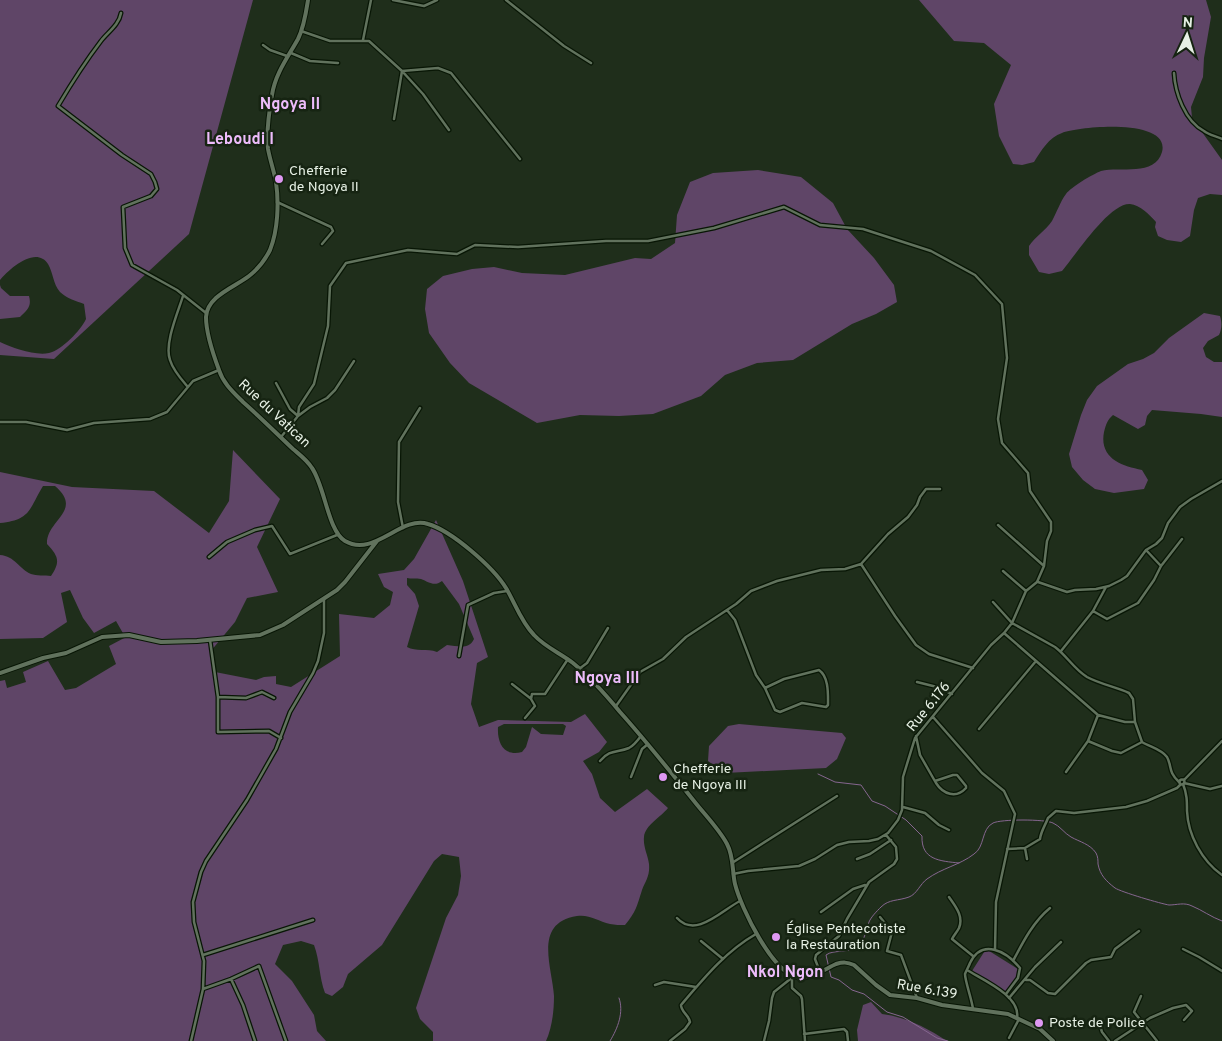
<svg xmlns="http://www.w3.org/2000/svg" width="1222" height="1041" font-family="Overpass,sans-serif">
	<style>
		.green { fill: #5f4567; fill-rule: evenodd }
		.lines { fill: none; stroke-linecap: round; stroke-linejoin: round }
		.stream { stroke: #85668f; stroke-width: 1 }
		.street-casing { stroke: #081605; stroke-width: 5 }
		.secondary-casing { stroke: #081605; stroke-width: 6 }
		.street { stroke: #61725d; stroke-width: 2.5 }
		.secondary { stroke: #61725d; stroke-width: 4 }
		.poi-dot { fill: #de98f2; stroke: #162412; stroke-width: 2 }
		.labels { text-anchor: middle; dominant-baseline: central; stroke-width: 5; stroke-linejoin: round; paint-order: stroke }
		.poi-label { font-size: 14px; fill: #e7f1e5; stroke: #162412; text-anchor: start }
		.street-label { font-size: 14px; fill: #e7f1e5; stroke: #162412 }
		.quarter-label { font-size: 16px; font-weight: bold; fill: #edbcfb; stroke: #162412 }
	</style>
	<rect width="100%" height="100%" fill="#1f2e1b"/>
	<path class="green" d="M 0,0 L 253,0 L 189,234 L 54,359 L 0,355 L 0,342 C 13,348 35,356 49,353 C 62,350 81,330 86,319 L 84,304 C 76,301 66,298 60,292 C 53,284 53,272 48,264 C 36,245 9,269 0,280 Z
		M 919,0 L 1206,0 L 1211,17 L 1204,58 L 1203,77 L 1191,107 L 1192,118 L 1222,160 L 1222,195 L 1210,194 L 1198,198 L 1194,210 L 1190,236 L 1181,242 L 1167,240 L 1158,236 L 1155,227 L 1156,222 C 1150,215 1140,205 1130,204 C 1109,203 1075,256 1062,271 L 1049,274 L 1039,272 L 1029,255 L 1029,246 C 1035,237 1046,230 1052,221 C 1057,212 1060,202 1066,194 C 1071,187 1093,174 1101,171 C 1120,166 1155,177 1162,152 C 1171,118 1080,126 1062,133 C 1049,137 1041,151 1034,162 L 1022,165 L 1013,164 L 999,136 L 994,104 L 1011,65 L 984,43 L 954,41 Z
		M 758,170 L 801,177 L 833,203 L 847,229 L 874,258 L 894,285 L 897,302 L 876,314 L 852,324 L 793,360 L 757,363 L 725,375 L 701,396 L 653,414 L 619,416 L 580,415 L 537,423 L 469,383 L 450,363 L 429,333 L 425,309 L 427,289 L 443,276 L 472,269 L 494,267 L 522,273 L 565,275 L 635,258 L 651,259 L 675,243 L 677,215 L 690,182 L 713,173 Z
		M 0,285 L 1,288 L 10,296 L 29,296 C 32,307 27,310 20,317 L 0,319 Z
		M 1204,313 L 1220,316 C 1222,322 1222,329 1219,335 L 1208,341 L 1203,348 L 1206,357 L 1214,362 L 1222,362 L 1222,417 L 1201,414 L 1152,410 L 1147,416 L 1145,425 L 1138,429 L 1113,415 C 1107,420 1106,425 1104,432 C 1099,458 1121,466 1142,470 L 1148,480 L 1144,489 L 1114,493 L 1095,489 L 1083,480 L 1072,467 L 1069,454 L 1081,415 L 1087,400 L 1097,386 L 1128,364 L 1143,359 L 1154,353 L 1169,338 Z
		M 233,450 L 280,499 L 257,547 L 278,592 L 247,598 L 235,622 L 210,652 L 215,672 L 256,680 L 264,677 L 276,676 L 276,684 L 291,687 L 340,656 L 339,614 L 374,618 L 390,605 L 393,592 L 384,587 L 378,574 L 404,570 L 414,559 L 436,520 L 463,581 L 488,657 L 477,663 L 471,704 L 479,727 L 498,720 L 571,722 L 585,714 L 607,742 L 599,752 L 583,761 L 592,774 L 600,798 L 615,812 L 647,789 L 668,808 C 661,817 645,825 644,837 C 643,847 648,855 649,864 C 650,876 646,880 642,890 C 637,906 636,912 625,925 C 620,925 615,925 610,924 C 598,921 589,914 577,916 C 533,923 552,966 554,996 C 554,1011 552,1028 546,1041 L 433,1041 L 433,1032 L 420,1019 L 416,1008 L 446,918 L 458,895 L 461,876 L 459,857 L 442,854 L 434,861 L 382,945 L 348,974 L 343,987 L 332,996 L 325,993 C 319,977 320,961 314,945 L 301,941 L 283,945 L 275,964 L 292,981 L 314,1015 L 317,1031 L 326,1041 L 0,1041 L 0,681 L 5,680 L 7,688 L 26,682 L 23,672 L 48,661 L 65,690 L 76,688 L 116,664 L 109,646 L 128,636 L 124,635 L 116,621 L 94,633 L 83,618 L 70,590 L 61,593 L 67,622 L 43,638 L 0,639 L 0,555 C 15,556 19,569 31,574 C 36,576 45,575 51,576 C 61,561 58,556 47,544 C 46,520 84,511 55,486 L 43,486 C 29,509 31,520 0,523 L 0,472 L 72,487 L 154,491 L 209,533 L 229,501 ZM 407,578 C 411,579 416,578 421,579 C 429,582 434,587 442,581 L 459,604 L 474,639 C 469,650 458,646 447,645 L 437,652 C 427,648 416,652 407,647 L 419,606 L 415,594 L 407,585 ZM 504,724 L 563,724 L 566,726 L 563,735 L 541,734 L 532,727 L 526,747 L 522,752 C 504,757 497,743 498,727 Z
		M 739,724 L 842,733 L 846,738 L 837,759 L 826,768 L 725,773 L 708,761 L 709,746 L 728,726 Z
		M 986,949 L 1021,971 L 1006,993 L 972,971 Z
		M 871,1002 L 882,1014 C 906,1017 927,1028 947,1041 L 858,1041 L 857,1030 L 863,1005 Z"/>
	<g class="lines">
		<path class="stream" d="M 818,774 L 835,782 L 861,785 L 872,801 L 885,806 L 906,820 L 922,836 C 921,860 940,861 959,863
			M 610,1041 C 618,1028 624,1012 619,998
			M 948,1041 L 937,1038 L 903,1017 L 887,1012 L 864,994 L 852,990 L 839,980 L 831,977 L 826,955 C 834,949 848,954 858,946 C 865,940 866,930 869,922 C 871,917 877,911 881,907 C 889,899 898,901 909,897 C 917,894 920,884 927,879 C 942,868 960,865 974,854 C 985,847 981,829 993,823 C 1001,819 1045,819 1053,823 C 1060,826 1064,833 1071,837 C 1080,842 1090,844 1096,853 C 1098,857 1098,860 1098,864 C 1100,875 1106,881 1115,888 C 1121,892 1162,904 1169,905 C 1177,905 1184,902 1192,906 C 1202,910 1211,917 1222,921"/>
		<g class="street-casing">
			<path id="street" d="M 393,0 L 424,6 L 437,0
				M 506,0 L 564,46 L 591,63
				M 121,13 C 119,25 108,32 101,41 C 85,62 71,84 58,106 L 122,155 L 151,174 L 155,182 L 157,189 L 151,196 L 123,207 L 125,248 L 132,265 L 177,290 L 206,313
				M 301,31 L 330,41 L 369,41 L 402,71 L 394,119
				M 363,40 L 371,0
				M 263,45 L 270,50 L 287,56
				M 291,53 L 310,61 L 338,63
				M 402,71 L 438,68 L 451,73 L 520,159
				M 402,71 L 423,94 L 449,130
				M 1174,73 C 1175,93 1185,121 1204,131 C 1209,135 1216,136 1222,139
				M 277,202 L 331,227 L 333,231 L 322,244
				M 183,296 C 178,312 164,344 170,360 C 173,370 181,379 187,386
				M 276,383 L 290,409 L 298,416
				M 298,416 L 299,407 L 314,384 L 328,326 L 330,286 L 346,263 L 408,250 L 457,254 L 475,245 L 518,247 L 606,241 L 648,241 L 714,228 L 784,207 L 820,225 L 863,229 L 931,251 L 975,275 L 1002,304 L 1007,358 L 998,419 L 1002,443 L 1028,473 L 1030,491 L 1051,522 L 1051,531 L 1047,541 L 1044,566 L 1037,582 L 1026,591 L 1012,623 L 1004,633 L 991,645 L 915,738 L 903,777 L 902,810 L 898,820 L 888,833 L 878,839 L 869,841 L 849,842 L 837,845 L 815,859 L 799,866 L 748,871 L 733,874
				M 0,422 L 26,422 L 67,430 L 94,423 L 150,419 L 167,412 L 193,381 L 219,370
				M 281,437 L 298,416 L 310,407 L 327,398 L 335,390 L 354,361
				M 998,525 L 1044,566
				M 403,528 L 398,502 L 399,442 L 420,408
				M 1146,550 L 1161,566 L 1182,539
				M 209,557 L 227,542 L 255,530 L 272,526 L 290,554 L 337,535
				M 861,564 L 895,616 L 916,645 L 929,654 L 973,668
				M 1003,571 L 1026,591
				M 1038,582 L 1067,592 L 1075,590 L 1096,589 L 1109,586 L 1121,580 L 1127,576 L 1146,550 L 1156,544 L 1162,538 L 1168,523 L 1180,507 L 1191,499 L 1222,481
				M 993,602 L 1012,623 L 1055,647 C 1067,656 1074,669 1087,677 C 1100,684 1116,687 1129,693 L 1133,699 L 1135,722
				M 727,610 L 735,620 L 756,675 L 765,688 L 775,710 L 780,712 L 802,703 L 826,707 L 828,705 C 828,694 829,677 819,670 L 784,679 L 765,688
				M 1093,611 L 1107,619 L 1138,603 L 1154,580 L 1161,566
				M 1004,633 L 1098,715 L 1125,722 L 1135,722 L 1142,742 C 1150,747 1161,749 1167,757 C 1172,766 1168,772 1179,782
				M 210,640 L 218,697 L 218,732 L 269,731 L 281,738
				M 1061,651 L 1093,611 L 1106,587
				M 459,656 L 468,605 L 494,593 L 507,591
				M 579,669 L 587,663 L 608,628
				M 917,682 L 937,687 L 952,694
				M 512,684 L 530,698
				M 218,697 L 246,698 L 262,692 L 274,698
				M 616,706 L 640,672 L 663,659 L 686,637 L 736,604 L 751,591 L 777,581 L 821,570 L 845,569 L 861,564 L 888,534 L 908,517 L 917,505 L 920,497 L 926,489 L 940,489
				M 1098,715 L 1088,741 L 1112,751 L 1121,753 L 1142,742
				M 933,717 L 982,773 L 1004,791 L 1015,814 L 996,902 L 995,950
				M 525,718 L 535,706 L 531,699 L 532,694 L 545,694 L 568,659
				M 979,729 L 1036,661
				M 916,736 L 920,755 L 936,783 C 943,794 956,799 966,788 L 966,786 L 957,775 L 953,775 L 935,781
				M 600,761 C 610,749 617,753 629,748 C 633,746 638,740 641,736
				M 1066,772 L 1088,741
				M 631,777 L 642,749 L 648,744
				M1179.5 782a2.5 2.5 0 1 1 5 0a2.5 2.5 0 1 1-5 0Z
				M 1184,780 L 1222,741
				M 1184,783 L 1210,789 L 1222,786
				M 1183,784 C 1187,794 1187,801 1187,811 C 1188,835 1202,861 1222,875
				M 903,807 L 925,813 L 939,825 L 949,830
				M 1025,848 L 1027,859
				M 1007,849 L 1025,848 L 1040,839 C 1041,831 1045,826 1048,818 L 1056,811 L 1074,813 L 1126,807 L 1147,801 L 1177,788 L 1180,785
				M 857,859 L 870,854 L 891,840
				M 732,863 L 837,796
				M 949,897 C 955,906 964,916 959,928 C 957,932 954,935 952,939 L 973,956
				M 821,912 L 853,889 L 865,885
				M 880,917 L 892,932 L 887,951 L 901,955 L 917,998
				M 677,918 C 696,939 722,910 740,901
				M 701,941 L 723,959
				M 1183,949 L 1199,957 L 1222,971
				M 203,955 L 313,920
				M 1013,961 C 1023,942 1033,922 1050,908
				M 967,970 C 983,980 1021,996 1017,1018
				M 820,972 L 815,959 L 816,955 L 839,936 L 847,919 L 869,882 L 894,864 L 897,859 L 896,847 L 886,835
				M 792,978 L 792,988 L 801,996 L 802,999 L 805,1041
				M 231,979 L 243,1005 L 255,1041
				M 1026,980 L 1030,980 L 1048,993 L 1055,994 L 1086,963 L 1091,960 L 1111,957 L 1115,949 L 1139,931
				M 655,985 L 664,982 L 696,987
				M 203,989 L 231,979 L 259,966 L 286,1041
				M 1141,996 L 1134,1012 L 1157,1041
				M 1009,998 L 1035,967 L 1061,942
				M 973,1009 C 972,1000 965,981 965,974 C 966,971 969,966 970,963 C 982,938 1006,951 1020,968 L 1018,978 L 1006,994
				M 1099,1023 L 1102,1032 L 1109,1041
				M 804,1034 L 844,1029 L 847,1032 L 848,1041
				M 1009,1038 L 1019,1019
				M 191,1041 L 203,989 L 204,961 L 194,922 L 193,902 L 201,872 L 206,861 L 247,800 L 276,749 L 290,712 L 313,673 L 318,661 L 324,633 L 324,599
				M 670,1041 L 685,1029 L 690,1022 C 689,1015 681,1012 681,1005 C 704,978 726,951 756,934
				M 764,1041 L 769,1021 L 772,998 L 774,992 L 794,976
				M 1115,1041 L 1150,1018 L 1173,1008 L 1186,1005 L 1192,1011 L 1184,1020"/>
		</g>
		<g class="secondary-casing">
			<path id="secondary" d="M 308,0 C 306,13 304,27 298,39 C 288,57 275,74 272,95 C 269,112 266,131 268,149 C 270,160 274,171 276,182 C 279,203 278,230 270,250 C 265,260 258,269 249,276 C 235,287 207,296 206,317 C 206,334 213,354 219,370 C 223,383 233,392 243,402 C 260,417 276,433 293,449 C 300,455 307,460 312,468 C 325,487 328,531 345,541 C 374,558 401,515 428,524 C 452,531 493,567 506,588 C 515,603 521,622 534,635 C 545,647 560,653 573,663 C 590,677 606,695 620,712 C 646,741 670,771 694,801 C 705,815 719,829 727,844 C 734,857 732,871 735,884 C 741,908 773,974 798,977 C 812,979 825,969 836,964 C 843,962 847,962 854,965 L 876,985 L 890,995 L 917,998 L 942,1005 L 1008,1014 L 1040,1029 L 1053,1041
				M 0,673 L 43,658 L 66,653 L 102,637 L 129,635 L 161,642 L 197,641 L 260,635 L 283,625 L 337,590 L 345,582 L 377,541"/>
		</g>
		<use href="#street" class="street"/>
		<use href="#secondary" class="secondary"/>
	</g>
	<g class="poi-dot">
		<circle cx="279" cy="179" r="5"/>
		<circle cx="663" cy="777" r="5"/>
		<circle cx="776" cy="937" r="5"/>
		<circle cx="1039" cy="1023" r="5"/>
	</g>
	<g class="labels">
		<g class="poi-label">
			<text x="289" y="171">Chefferie<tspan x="289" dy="16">de Ngoya II</tspan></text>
			<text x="673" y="769">Chefferie<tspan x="673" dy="16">de Ngoya III</tspan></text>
			<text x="786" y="929">Église Pentecotiste<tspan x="786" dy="16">la Restauration</tspan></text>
			<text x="1049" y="1023">Poste de Police</text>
		</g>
		<g class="street-label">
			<text transform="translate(274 414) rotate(43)">Rue du Vatican</text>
			<text transform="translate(929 707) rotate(-51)">Rue 6.176</text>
			<text transform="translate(927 990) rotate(10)">Rue 6.139</text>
		</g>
		<g class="quarter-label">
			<text x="290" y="105">Ngoya II</text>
			<text x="240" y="140">Leboudi I</text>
			<text x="607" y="679">Ngoya III</text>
			<text x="785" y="973">Nkol Ngon</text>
		</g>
	</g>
	<g transform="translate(1187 35) rotate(4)" stroke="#162412" stroke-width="4" paint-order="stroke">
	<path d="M0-4L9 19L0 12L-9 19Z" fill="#e7f1e5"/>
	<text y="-8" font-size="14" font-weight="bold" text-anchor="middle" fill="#e7f1e5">N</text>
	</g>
</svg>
